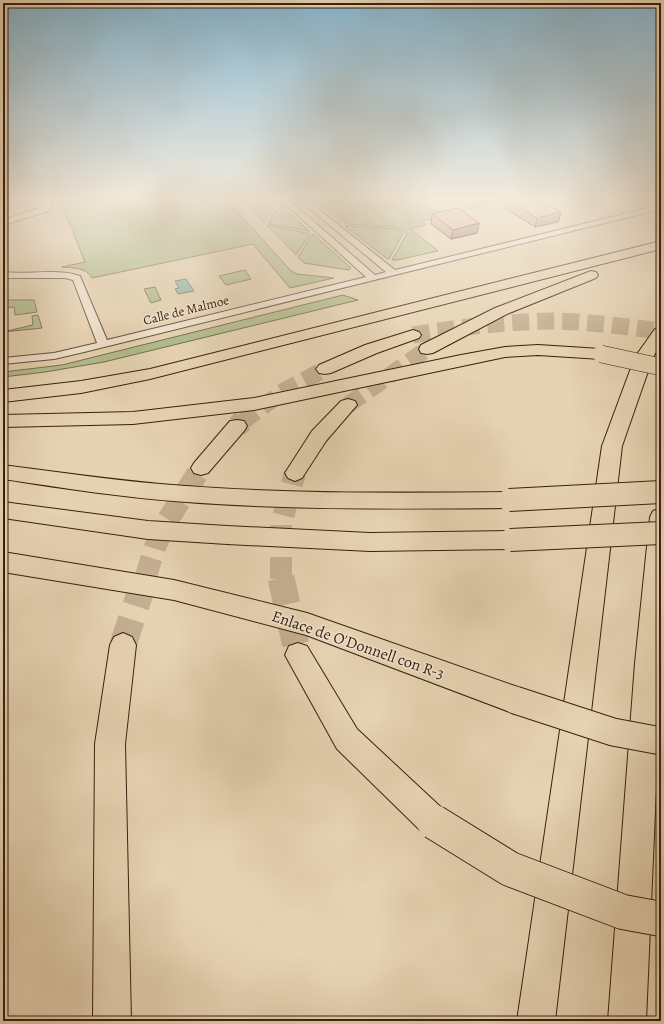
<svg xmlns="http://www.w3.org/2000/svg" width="664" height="1024" font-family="Alegreya,serif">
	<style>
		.green { fill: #b2bd8e; stroke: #766e4e }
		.water { fill: #96b8ad; stroke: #717b6e }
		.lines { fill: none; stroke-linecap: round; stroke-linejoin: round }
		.highway-tunnel-far2 { stroke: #c4af91; stroke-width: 17; stroke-dasharray: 17 8; stroke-linecap: butt }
		.highway-tunnel-far1 { stroke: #c4af91; stroke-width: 22; stroke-dasharray: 22 10; stroke-linecap: butt }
		.highway-tunnel { stroke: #c4af91; stroke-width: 27; stroke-dasharray: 27 14; stroke-linecap: butt }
		.street-casing { stroke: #654c38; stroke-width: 2 }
		.highway-casing { stroke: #3a1f0f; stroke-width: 2 }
		.street { fill: #efe2cd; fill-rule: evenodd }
		.highway { fill: #e6d3b2; fill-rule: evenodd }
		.highway-bridge-far3-casing { stroke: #3a1f0f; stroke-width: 18; stroke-linecap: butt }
		.highway-bridge-far2-casing { stroke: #3a1f0f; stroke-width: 24; stroke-linecap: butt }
		.highway-bridge-far1-casing { stroke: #3a1f0f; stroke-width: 29; stroke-linecap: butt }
		.highway-bridge-casing { stroke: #3a1f0f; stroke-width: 36; stroke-linecap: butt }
		.highway-bridge-far3 { stroke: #e6d3b2; stroke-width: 17 }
		.highway-bridge-far2 { stroke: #e6d3b2; stroke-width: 22 }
		.highway-bridge-far1 { stroke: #e6d3b2; stroke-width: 27 }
		.highway-bridge { stroke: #e6d3b2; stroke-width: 34 }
		.wall { fill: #c1927d; stroke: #3a1f0f }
		.shaded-wall { fill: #9d7766; stroke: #3a1f0f }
		.building { fill: #e0aa91; stroke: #3a1f0f }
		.labels { text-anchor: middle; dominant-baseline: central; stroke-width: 3; stroke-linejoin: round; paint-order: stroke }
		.far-street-label { font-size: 13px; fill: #3a1f0f; stroke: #efe2cd }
		.street-label { font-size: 16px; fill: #3a1f0f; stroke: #efe2cd }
	</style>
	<rect width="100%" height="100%" fill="#e6d3b2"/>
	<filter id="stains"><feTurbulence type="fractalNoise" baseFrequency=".005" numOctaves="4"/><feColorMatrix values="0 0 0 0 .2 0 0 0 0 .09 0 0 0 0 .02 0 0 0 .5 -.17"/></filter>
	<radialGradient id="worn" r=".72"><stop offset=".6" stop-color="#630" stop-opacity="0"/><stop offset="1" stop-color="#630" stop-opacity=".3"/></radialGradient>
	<path class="green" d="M 61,199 L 226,199 L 291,271 L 297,274 L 334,278 L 290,288 L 253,244 L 92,278 C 87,267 72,268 62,267 L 85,262 L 65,212 L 60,204 Z
		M 241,199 L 275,203 L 276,204 L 264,222 Z
		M 313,199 L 358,202 L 341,222 Z
		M 358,199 L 415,199 L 432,211 L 447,212 L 498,199 L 510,199 L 423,221 L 425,225 L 411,229 L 438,251 L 397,260 L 392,260 L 407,234 Z
		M 360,203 L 394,227 L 347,224 L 344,222 Z
		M 281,206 L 309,231 L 270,224 L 268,222 Z
		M 267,225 L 310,234 L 296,255 Z
		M 345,226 L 397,229 L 403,234 L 389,259 L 386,258 Z
		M 313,234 L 351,268 L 349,270 L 304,263 L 298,257 Z
		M 245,270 L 251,279 L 226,285 L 219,276 Z
		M 155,287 L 161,300 L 151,303 L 144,289 Z
		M 343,295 L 358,300 L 104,362 L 45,372 L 3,377 L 3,372 L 62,365 Z
		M 3,300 L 34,300 L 37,312 L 15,315 L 14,307 L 3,308 Z
		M 38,315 L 42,328 L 3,332 L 33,325 L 32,316 Z"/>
	<path class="water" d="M 186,279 L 194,291 L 178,294 L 175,289 L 179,288 L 175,281 Z"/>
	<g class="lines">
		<path class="highway-tunnel-far2" d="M 413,335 C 461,327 509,321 558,321 C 593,322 627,327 661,331
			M 348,405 L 427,349
			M 242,422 L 284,391 L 325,369"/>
		<path class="highway-tunnel-far1" d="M 237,426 L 243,421
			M 145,579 L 155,547 L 167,521 L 201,468
			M 281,579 L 281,524 L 295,473"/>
		<path class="highway-tunnel" d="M 281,578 L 298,655
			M 123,645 L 145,578"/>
		<g class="street-casing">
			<path id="street" d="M 44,199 L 52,199 L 53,205 L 49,211 L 3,225 L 3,220 L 43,207 L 45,205 Z
				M 280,199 L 288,199 L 375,275 L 386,272 L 298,199 L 306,199 L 395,270 L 661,205 L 661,209 L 80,353 L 54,359 L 3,364 L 3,358 L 54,353 L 97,343 L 73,280 L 65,278 L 3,278 L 3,272 C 28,275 58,268 80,276 L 107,340 L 366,277 Z"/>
		</g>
		<g class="highway-casing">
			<path id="highway" d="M 661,241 L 661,249 L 150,379 L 81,393 L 3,402 L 3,390 L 81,381 L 150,369 Z
				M 591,271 L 596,272 L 598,275 L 596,278 L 507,314 L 433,353 L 427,354 L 421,353 L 419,349 L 421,345 L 495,308 Z
				M 661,327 L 661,344 L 653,357 L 622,446 L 555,1021 L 517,1021 L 602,446 L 635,357 L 655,329 Z
				M 413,330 L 419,332 L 421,335 L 419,338 L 377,353 L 331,373 L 325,374 L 319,373 L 316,369 L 319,365 L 365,345 Z
				M 538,345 L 601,349 L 607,350 L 610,354 L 607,358 L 601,359 L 538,355 L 505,357 L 254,410 L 133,424 L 3,427 L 3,415 L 133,412 L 254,398 L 461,355 L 505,347 Z
				M 348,399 L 355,401 L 357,405 L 326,441 L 302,478 L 295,481 L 288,478 L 285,473 L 312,431 L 341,401 Z
				M 237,420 L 244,421 L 247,426 L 244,431 L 208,473 L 201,475 L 194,473 L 191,468 L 194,463 L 230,421 Z
				M 3,465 C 64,473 125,482 186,486 C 293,494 401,493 509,492 L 517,494 L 520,500 L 517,506 L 509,508 C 401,509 293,510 186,502 C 125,498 64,488 3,479 Z
				M 3,502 L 148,521 L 227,526 L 370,533 L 510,531 L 518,534 L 521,540 L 518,546 L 510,549 L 370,551 L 227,544 L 148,539 L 3,518 Z
				M 661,508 L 661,672 L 646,1021 L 608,1021 L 635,663 L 650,517 L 653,511 Z
				M 3,552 L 174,580 L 307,613 L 515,686 L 525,690 L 529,700 L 525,710 L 515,714 L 306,635 L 174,600 L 3,572 Z
				M 123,633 L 132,637 L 136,645 L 125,744 L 131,1021 L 93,1021 L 95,744 L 110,645 L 114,637 Z
				M 298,643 L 307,646 L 357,729 L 445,811 L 450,822 L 445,833 L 434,838 L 423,833 L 337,749 L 285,655 L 289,646 Z"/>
		</g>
		<use href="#street" class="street"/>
		<use href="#highway" class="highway"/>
		<g class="highway-bridge-far3-casing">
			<path id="highway-bridge-far3" d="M 601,354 L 661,367"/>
		</g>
		<g class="highway-bridge-far2-casing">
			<path id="highway-bridge-far2" d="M 509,500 L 661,492
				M 510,540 L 661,533"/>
		</g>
		<g class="highway-bridge-far1-casing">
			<path id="highway-bridge-far1" d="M 515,700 L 613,732 L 661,741"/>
		</g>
		<g class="highway-bridge-casing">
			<path id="highway-bridge" d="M 434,822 L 510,869 L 623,912 L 661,919"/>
		</g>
		<use href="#highway-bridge-far3" class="highway-bridge-far3"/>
		<use href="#highway-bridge-far2" class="highway-bridge-far2"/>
		<use href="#highway-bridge-far1" class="highway-bridge-far1"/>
		<use href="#highway-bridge" class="highway-bridge"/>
	</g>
	<path class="wall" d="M 506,199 L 538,199 L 561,212 L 558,222 L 535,227 L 505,208 Z
		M 432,214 L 479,223 L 477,233 L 451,239 L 431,224 Z"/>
	<path class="shaded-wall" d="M 561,212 L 558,222 L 535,227 L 537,218 Z
		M 479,223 L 477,233 L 451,239 L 453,230 Z"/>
	<path class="building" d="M 507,199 L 538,199 L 561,212 L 537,218 Z
		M 458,208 L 479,223 L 453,230 L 432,214 Z"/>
	<linearGradient id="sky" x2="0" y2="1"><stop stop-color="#87b6d0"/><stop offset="0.58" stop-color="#f4ebdc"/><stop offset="1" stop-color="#f4ebdc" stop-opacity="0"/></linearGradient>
	<rect width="664" height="342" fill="url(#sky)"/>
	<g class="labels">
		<g class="far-street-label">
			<text transform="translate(186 310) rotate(-14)">Calle de Malmoe</text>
		</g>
		<g class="street-label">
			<text transform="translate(358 645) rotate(19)">Enlace de O'Donnell con R-3</text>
		</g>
	</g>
	<rect width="664" height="1024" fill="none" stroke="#e6d3b2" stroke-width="16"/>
	<rect x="4" y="4" width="656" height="1016" fill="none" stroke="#3a1f0f" stroke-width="2"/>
	<rect x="8" y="8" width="648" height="1008" fill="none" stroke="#3a1f0f"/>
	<rect width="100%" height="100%" filter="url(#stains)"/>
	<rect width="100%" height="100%" fill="url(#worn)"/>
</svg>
